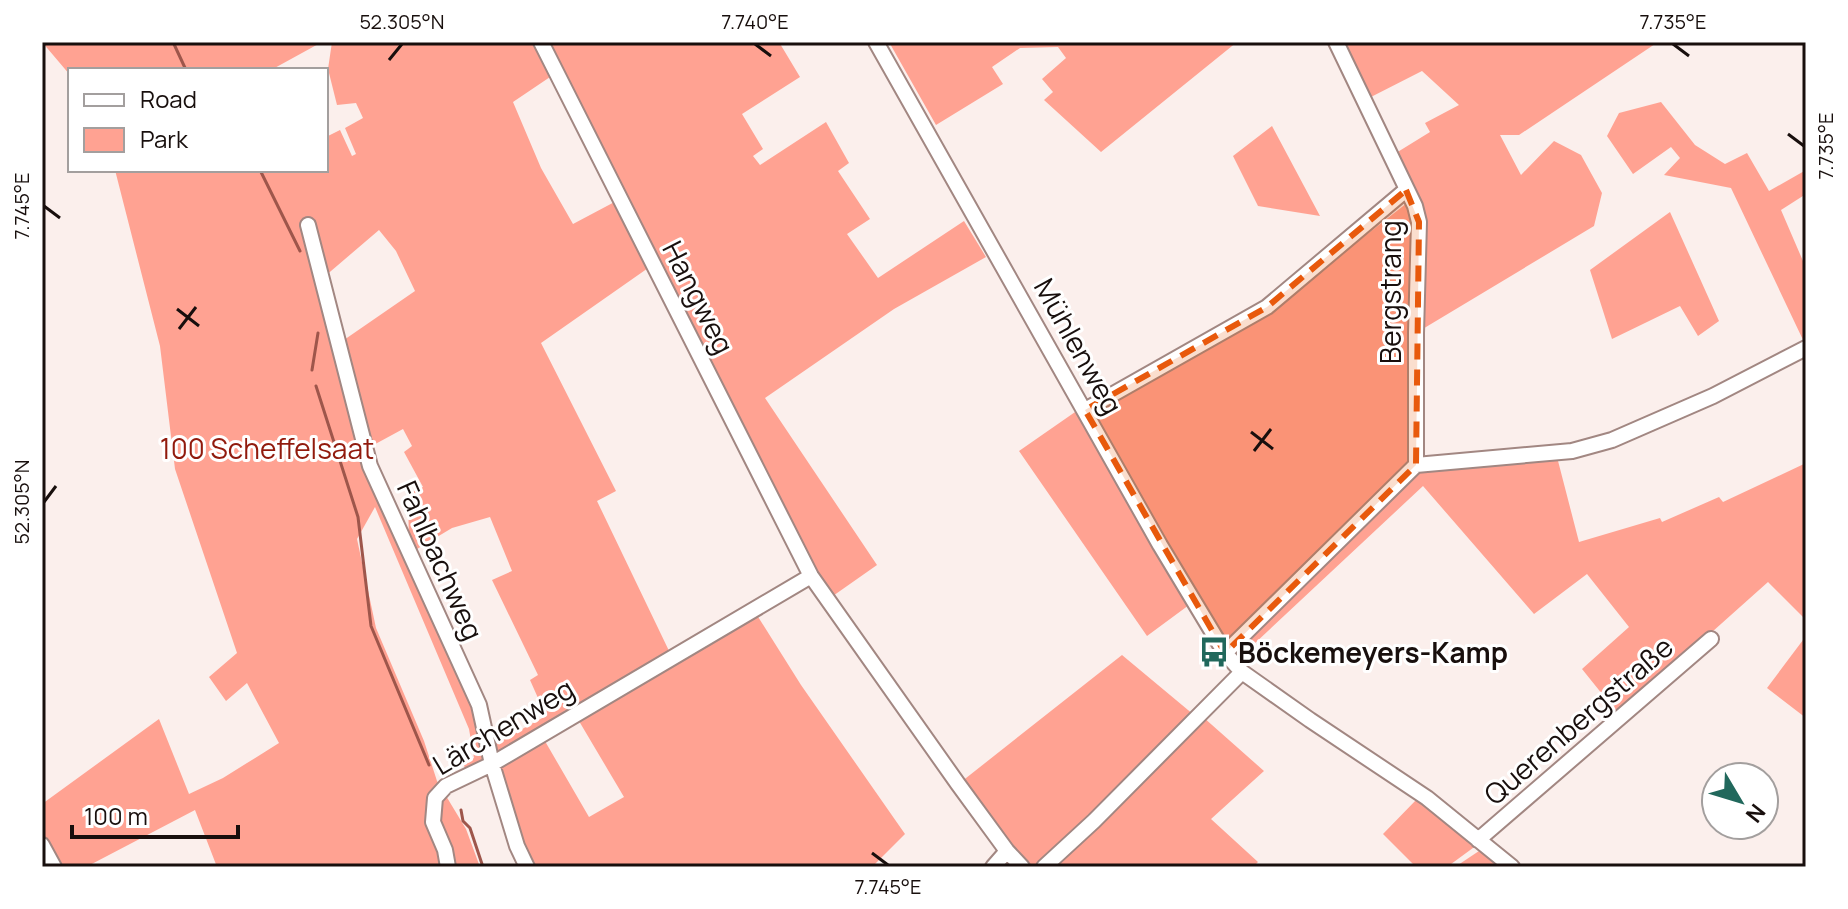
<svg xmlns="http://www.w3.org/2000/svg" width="1848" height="909" font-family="Manrope,sans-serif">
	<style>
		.green { fill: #ffa292 }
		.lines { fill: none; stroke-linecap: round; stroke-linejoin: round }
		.stream { stroke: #9e564b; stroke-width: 3 }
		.minor-casing { stroke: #a28782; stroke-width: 18 }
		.minor { stroke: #fff; stroke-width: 14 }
		.marked { fill: #e8590c; fill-opacity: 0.2; stroke: #e8590c; stroke-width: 6; stroke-dasharray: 16 10; stroke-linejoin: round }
		.ticks { fill: none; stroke: #180f0d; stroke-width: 3 }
		.labels { text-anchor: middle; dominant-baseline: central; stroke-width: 6; stroke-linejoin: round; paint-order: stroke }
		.street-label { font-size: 28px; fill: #180f0d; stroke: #fff }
		.park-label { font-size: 28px; fill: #911a0d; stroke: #fff }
		.poi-label { font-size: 28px; font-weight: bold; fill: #180f0d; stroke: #fff; text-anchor: start }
		.neatline { fill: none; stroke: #180f0d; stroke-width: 3 }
		.ticks-label { font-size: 20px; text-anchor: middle; fill: #180f0d }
	</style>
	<rect width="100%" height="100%" fill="#fbefec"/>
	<path class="green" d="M 42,42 L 322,42 L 271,70 L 70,70 L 70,75 Z
		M 332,42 L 538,42 L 553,75 L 513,102 L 541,168 L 573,224 L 622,198 L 544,42 L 779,42 L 800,77 L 742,114 L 763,149 L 753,156 L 760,165 L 826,122 L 849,163 L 838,171 L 870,219 L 847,234 L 878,278 L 964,221 L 986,257 L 894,309 L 765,398 L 877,565 L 830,598 L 651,266 L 541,343 L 616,491 L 597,501 L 671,655 L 755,612 L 801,685 L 905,834 L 872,867 L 530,867 L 494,765 L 542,736 L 589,817 L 624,797 L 576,716 L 493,761 L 491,746 L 546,716 L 530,680 L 538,675 L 492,580 L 512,571 L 490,517 L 452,528 L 412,552 L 409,545 L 408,494 L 423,487 L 404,452 L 412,446 L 403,429 L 368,448 L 341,342 L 415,291 L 396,251 L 379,230 L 324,277 L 368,467 L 483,725 L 490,763 L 466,774 L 464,765 L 474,758 L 469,729 L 375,507 L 357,539 L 376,628 L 424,741 L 437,781 L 466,829 L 480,867 L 217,867 L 195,810 L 86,867 L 60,867 L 42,835 L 42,804 L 159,719 L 189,794 L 223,778 L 279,743 L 247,683 L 226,701 L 209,677 L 237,653 L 175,469 L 160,346 L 115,170 L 326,170 L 326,137 L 340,130 L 352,156 L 356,154 L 345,128 L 363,118 L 356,103 L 337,105 L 328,69 Z
		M 889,42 L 1237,42 L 1101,152 L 1044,100 L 1053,92 L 1042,79 L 1066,58 L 1058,47 L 1020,48 L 992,67 L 1003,84 L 936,125 Z
		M 1342,42 L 1658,42 L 1519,135 L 1500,135 L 1521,175 L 1554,141 L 1581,155 L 1602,193 L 1594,226 L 1416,333 L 1421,467 L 1557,457 L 1579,542 L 1660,518 L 1662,522 L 1719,497 L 1723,502 L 1806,463 L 1806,620 L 1768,582 L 1619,715 L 1582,669 L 1629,627 L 1587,574 L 1534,614 L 1423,486 L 1239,658 L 1223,639 L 1090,412 L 1265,314 L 1416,196 L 1396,153 L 1430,132 L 1425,123 L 1459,105 L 1422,71 L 1367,99 Z
		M 1661,102 L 1695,145 L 1725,164 L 1747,153 L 1769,191 L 1806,170 L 1806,194 L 1781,210 L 1806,268 L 1806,340 L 1804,342 L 1731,188 L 1664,175 L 1680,158 L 1671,147 L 1633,174 L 1607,136 L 1619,113 Z
		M 1272,126 L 1320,216 L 1258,206 L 1233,156 Z
		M 1670,212 L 1719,321 L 1698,336 L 1680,306 L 1612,339 L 1590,270 Z
		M 1078,410 L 1189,605 L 1147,636 L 1019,451 Z
		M 1806,636 L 1806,718 L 1767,688 Z
		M 1122,655 L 1194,715 L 1038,867 L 1029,867 L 961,782 Z
		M 1203,717 L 1264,771 L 1211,819 L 1258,862 L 1253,867 L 1048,867 Z
		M 1417,799 L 1477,845 L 1447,867 L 1416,867 L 1383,834 Z
		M 1482,849 L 1506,867 L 1455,867 Z"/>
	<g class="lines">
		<path class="stream" d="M 173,42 L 186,70
			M 260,170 L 300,251
			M 312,370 L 318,333
			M 316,386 L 358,517 L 371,626 L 429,765
			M 461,810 L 463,821 L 470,828 L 483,867"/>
		<g class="minor-casing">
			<path id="minor" d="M 541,42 L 811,576 L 958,784 L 1007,851 L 1022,867
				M 876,42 L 1160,545 L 1225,653 L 1242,672 L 1310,720 L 1427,798 L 1512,867
				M 1336,42 L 1415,206 L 1419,222 L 1416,333 L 1416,465
				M 308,225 L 370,466 L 479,705 L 492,764 L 517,846 L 527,867
				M 1085,410 L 1267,307 L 1406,190
				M 1225,653 L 1416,465 L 1572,451 L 1612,440 L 1713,396 L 1806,348
				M 1478,840 L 1711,639
				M 42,845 L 54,867
				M 448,867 L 445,850 L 433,822 L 435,798 L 446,786 L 492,764 L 811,576
				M 993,867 L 1007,851
				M 1044,867 L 1094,821 L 1242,672"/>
		</g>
		<use href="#minor" class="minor"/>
	</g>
	<path class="marked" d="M 1406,190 L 1419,222 L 1416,465 L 1225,653 L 1085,410 L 1267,307 Z"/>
	<path class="ticks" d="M 755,44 L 771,56M 1673,44 L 1689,56M 389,60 L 402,44M 1788,134 L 1804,146M 44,206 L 60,218M 177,309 L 199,326M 179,329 L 196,307M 1251,432 L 1273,449M 1254,451 L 1271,429M 44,502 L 56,486M 872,853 L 888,865"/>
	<defs>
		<g id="bus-bare" transform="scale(2.4)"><path d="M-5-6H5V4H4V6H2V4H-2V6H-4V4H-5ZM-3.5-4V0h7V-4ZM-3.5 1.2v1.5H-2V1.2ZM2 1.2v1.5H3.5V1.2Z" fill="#21685c" stroke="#fff" stroke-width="2.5" paint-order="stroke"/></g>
	</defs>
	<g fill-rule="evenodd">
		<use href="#bus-bare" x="1214" y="652"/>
	</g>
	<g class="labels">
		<g class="street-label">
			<text transform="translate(1390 292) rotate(-90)">Bergstrang</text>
			<text transform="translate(699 297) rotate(63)">Hangweg</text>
			<text transform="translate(1079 346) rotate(61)">Mühlenweg</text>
			<text transform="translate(441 560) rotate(66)">Fahlbachweg</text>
			<text transform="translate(1578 720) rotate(-41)">Querenbergstraße</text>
			<text transform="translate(503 726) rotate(-31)">Lärchenweg</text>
		</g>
		<g class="park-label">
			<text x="267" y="448">100 Scheffelsaat</text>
		</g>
		<g class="poi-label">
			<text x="1238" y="652">Böckemeyers-Kamp</text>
		</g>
	</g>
	<rect width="1848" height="909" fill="none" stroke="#ffffff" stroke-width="88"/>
	<rect x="68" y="68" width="260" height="104" fill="#ffffff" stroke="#a39f9e" stroke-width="2"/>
	<rect x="84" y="94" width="40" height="12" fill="#ffffff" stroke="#a39f9e" stroke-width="2"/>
	<text x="140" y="108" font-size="24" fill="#180f0d">Road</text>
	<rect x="84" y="128" width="40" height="24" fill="#ffa292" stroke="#a39f9e" stroke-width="2"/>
	<text x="140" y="148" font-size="24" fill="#180f0d">Park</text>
	<g transform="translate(1740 801) rotate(128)"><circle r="38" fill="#ffffff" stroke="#a39f9e" stroke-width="2"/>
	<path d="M0-6L14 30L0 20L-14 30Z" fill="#21685c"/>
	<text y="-12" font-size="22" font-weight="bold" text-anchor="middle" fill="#180f0d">N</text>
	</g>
	<path d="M72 825v12h166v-12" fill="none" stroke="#180f0d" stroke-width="4"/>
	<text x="84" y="825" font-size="24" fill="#180f0d" stroke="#ffffff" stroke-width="6" paint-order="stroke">100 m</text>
	<rect x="44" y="44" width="1760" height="821" class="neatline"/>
	<g class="ticks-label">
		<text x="402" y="29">52.305°N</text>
		<text x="755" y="29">7.740°E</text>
		<text x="1673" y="29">7.735°E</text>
		<text transform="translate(1826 146) rotate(-90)" y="7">7.735°E</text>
		<text transform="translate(22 206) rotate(-90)" y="7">7.745°E</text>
		<text transform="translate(22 502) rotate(-90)" y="7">52.305°N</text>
		<text x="888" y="894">7.745°E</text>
	</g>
</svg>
